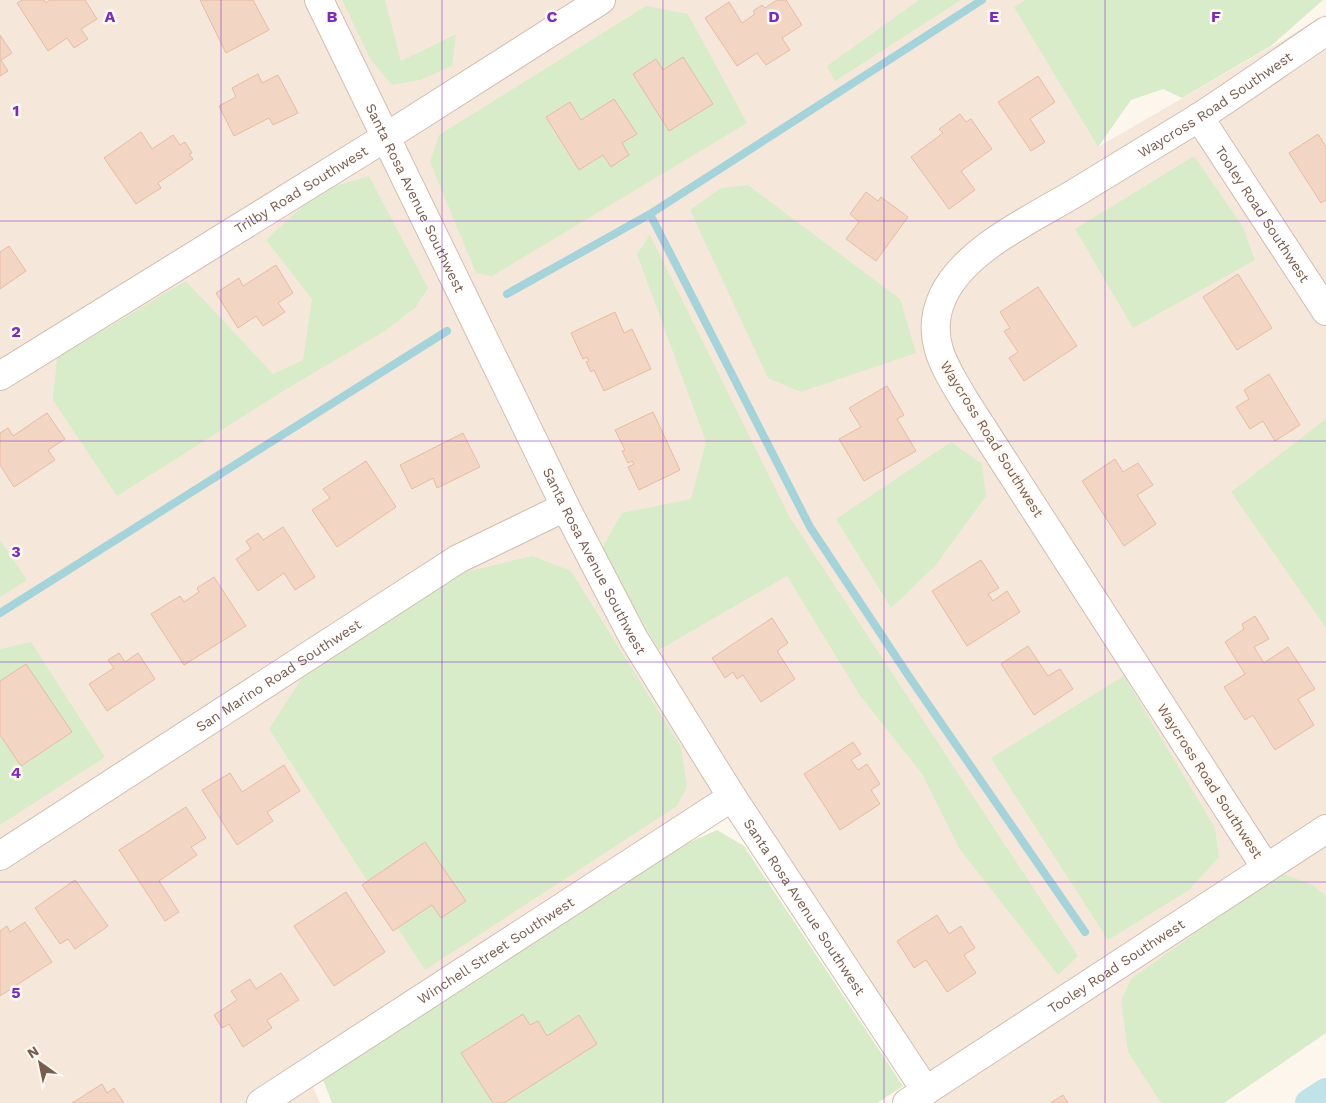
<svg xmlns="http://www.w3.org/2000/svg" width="1326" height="1103" font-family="'Work Sans',sans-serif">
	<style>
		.residential { fill: #f5e8da }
		.green { fill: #d8ecc9 }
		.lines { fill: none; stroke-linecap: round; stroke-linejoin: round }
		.stream { stroke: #a5d3da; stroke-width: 8 }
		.canal { stroke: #bfe3e8; stroke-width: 28 }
		.building { fill: #f3d5c3; stroke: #e6bba3 }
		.street-casing { stroke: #d1beb0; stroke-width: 30 }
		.street { stroke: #fff; stroke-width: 28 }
		.grid { fill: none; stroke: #7b2cbf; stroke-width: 1; stroke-opacity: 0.55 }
		.labels { text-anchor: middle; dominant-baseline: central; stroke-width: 5; stroke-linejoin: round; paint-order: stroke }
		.street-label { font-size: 14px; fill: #7a5c4d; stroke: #fffaf3 }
		.grid-label { font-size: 16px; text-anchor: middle; font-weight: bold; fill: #7b2cbf; stroke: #fffaf3; stroke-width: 5; stroke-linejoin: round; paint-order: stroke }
	</style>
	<rect width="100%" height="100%" fill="#fdf6ec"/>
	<path class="residential" d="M 0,0 L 1025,0 L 1015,7 L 1098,147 L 1326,15 L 1326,1023 L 1204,1103 L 907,1103 L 925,1091 L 731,797 L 261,1103 L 0,1103 Z
		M 313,1087 L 320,1103 L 288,1103 Z"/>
	<path class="green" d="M 342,0 L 385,0 L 401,61 L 456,34 L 452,66 L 420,80 L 392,85 L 371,60 Z
		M 919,0 L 961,0 L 835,81 L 827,66 Z
		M 1025,0 L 1323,0 L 1271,46 L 1182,98 L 1163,89 L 1131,100 L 1098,147 L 1014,7 Z
		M 646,6 L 688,14 L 747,123 L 492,276 L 476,273 L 430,162 L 439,135 Z
		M 1194,156 L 1243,227 L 1255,260 L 1133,328 L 1075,229 Z
		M 369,176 L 428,288 L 415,308 L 383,332 L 288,388 L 117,496 L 53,400 L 57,358 L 186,281 L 273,374 L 303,360 L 312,299 L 266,240 L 319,191 Z
		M 748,185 L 900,299 L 916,353 L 801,392 L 768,378 L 690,210 L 721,188 Z
		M 650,235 L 789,516 L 1078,956 L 1058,975 L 959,848 L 922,774 L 859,694 L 787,576 L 659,650 L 601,550 L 622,513 L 691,499 L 706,442 L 637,254 Z
		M 1326,419 L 1326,628 L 1231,492 Z
		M 951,442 L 982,464 L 986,496 L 936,565 L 891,608 L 836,519 Z
		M 0,540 L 27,580 L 0,597 Z
		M 532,556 L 571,571 L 681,747 L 687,786 L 677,806 L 425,970 L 269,729 L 302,678 L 462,573 Z
		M 31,642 L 105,757 L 0,825 L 0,649 Z
		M 1124,676 L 1215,828 L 1219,857 L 1189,890 L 1108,940 L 991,758 Z
		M 717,830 L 744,846 L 903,1086 L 877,1103 L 332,1103 L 323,1080 L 670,851 Z
		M 1280,873 L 1313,885 L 1326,896 L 1326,1033 L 1224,1103 L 1161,1103 L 1128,1052 L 1121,1001 L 1131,979 Z"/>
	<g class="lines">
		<path class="stream" d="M 650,214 L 810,527 L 910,678 L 1085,932
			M 507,294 L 650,214 L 982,0
			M 0,613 L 447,331"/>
		<path class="canal" d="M 1309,1103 L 1326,1092"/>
	</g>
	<path class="building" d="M 22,0 L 44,0 L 46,3 L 50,0 L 85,0 L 97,19 L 81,29 L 88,39 L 74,48 L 67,38 L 48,51 L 17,3 Z
		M 200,0 L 253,0 L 269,30 L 226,53 Z
		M 777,0 L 786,0 L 802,25 L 782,38 L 790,50 L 766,65 L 757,53 L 737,66 L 705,18 L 729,2 L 742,23 L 755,14 L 753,11 L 762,5 L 765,8 Z
		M 0,35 L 12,53 L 1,60 L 8,71 L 0,76 Z
		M 683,57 L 713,104 L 669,131 L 633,74 L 656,59 L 663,70 Z
		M 258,74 L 262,83 L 278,75 L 298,113 L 273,125 L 269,118 L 234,136 L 219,106 L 236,97 L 232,88 Z
		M 1038,76 L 1055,102 L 1030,119 L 1045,142 L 1031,151 L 998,102 Z
		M 614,99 L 637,134 L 622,143 L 629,155 L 611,167 L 603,155 L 579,170 L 546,117 L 570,102 L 581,120 Z
		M 960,114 L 966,122 L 971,119 L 992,149 L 961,171 L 975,190 L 949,209 L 911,157 L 943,133 L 939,129 Z
		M 141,132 L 152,149 L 173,135 L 180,145 L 185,142 L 192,153 L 189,154 L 193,159 L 158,183 L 161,188 L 136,204 L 104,158 Z
		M 1318,134 L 1326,147 L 1326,200 L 1321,203 L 1289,153 Z
		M 866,192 L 878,201 L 881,197 L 908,217 L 876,261 L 846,239 L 859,222 L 850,214 Z
		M 9,246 L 26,271 L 0,289 L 0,252 Z
		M 276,265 L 293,293 L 278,303 L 285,312 L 263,326 L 256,316 L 238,328 L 216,293 L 239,278 L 243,286 Z
		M 1238,274 L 1272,328 L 1237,350 L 1203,297 Z
		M 1038,287 L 1077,346 L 1024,381 L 1009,358 L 1018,352 L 1004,331 L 1010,328 L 1000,312 Z
		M 615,312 L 624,333 L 632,329 L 651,369 L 604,391 L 594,370 L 591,372 L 586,362 L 589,361 L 587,357 L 583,359 L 571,333 Z
		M 1269,374 L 1300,425 L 1275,441 L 1263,421 L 1250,429 L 1236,407 L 1249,399 L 1244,390 Z
		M 887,386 L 904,415 L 897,419 L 916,451 L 864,481 L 839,439 L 861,427 L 849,408 Z
		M 653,412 L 680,470 L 639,490 L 628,467 L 634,464 L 632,461 L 628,463 L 622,451 L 625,450 L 615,430 Z
		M 47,413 L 65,439 L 48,450 L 55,460 L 14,487 L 0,465 L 0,433 L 8,428 L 13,436 Z
		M 463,433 L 480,467 L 437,488 L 433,478 L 412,489 L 400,465 Z
		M 1115,459 L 1123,472 L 1138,463 L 1153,485 L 1137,495 L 1156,524 L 1124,546 L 1082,481 Z
		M 366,461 L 396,507 L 337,547 L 312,510 L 330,498 L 323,489 Z
		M 283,527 L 315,577 L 295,590 L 284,573 L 258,591 L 236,559 L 251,549 L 246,541 L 258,533 L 263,540 Z
		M 981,560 L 999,588 L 988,594 L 993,601 L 1007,591 L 1020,612 L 967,646 L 932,591 Z
		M 214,577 L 246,626 L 184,665 L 151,614 L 180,596 L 184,602 L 199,592 L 197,588 Z
		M 1255,616 L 1269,639 L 1254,647 L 1264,663 L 1288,647 L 1315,689 L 1298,699 L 1314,725 L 1275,750 L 1253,715 L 1245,720 L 1224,687 L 1245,674 L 1225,642 L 1244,629 L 1242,624 Z
		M 772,618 L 788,643 L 777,651 L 795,679 L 761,702 L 743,675 L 737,679 L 733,672 L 725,678 L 712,658 Z
		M 1028,646 L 1048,676 L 1060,669 L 1073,689 L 1034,715 L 1001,664 Z
		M 119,653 L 125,662 L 138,653 L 155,679 L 107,711 L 89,684 L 114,668 L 108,660 Z
		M 26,664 L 72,732 L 21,766 L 0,735 L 0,681 Z
		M 853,742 L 861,754 L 851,760 L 858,770 L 867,764 L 880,784 L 871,790 L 880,804 L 840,830 L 804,774 Z
		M 284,765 L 300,791 L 267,812 L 273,821 L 237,845 L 202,790 L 230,773 L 242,792 Z
		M 186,807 L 206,838 L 191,847 L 197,855 L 159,881 L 179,912 L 165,921 L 119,850 Z
		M 425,842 L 466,901 L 441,918 L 432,905 L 393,931 L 362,885 Z
		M 75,880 L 108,926 L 75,949 L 68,939 L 60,944 L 35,908 Z
		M 346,892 L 385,952 L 334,986 L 294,926 Z
		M 937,915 L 949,934 L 961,926 L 975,948 L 964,955 L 976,973 L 947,992 L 926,960 L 914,968 L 897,941 Z
		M 25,922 L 52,962 L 0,996 L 0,931 L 7,926 L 10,932 Z
		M 281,973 L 299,1000 L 267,1020 L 272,1028 L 243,1047 L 229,1024 L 222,1028 L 214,1015 L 237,1000 L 231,991 L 250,979 L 256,989 Z
		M 523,1014 L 530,1025 L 538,1021 L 547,1036 L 579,1015 L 597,1044 L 504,1103 L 493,1103 L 461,1053 Z
		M 102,1084 L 107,1093 L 114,1088 L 124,1103 L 72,1103 Z
		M 1063,1095 L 1068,1103 L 1051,1103 L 1052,1102 Z"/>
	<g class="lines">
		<g class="street-casing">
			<g id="street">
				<path id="s1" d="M 319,0 L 568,512 L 634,639 L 732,797 L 926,1091"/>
				<path id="s2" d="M 1199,117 L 1326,311"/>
				<path id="s3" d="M 0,376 L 386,137 L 601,0"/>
				<path id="s4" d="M 0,856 L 458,559 L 565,507"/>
				<path id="s5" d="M 1266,868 L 965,401 C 945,367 924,337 943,296 C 965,249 1032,219 1075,193 C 1116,168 1157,143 1198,118 C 1241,90 1283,60 1326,31"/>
				<path id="s6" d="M 261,1103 L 732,797"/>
				<path id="s7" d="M 907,1103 L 1326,829"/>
			</g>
		</g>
		<use href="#street" class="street"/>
	</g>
	<path class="grid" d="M 221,0 L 221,1103M 442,0 L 442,1103M 663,0 L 663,1103M 884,0 L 884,1103M 1105,0 L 1105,1103M 0,221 L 1326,221M 0,441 L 1326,441M 0,662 L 1326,662M 0,882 L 1326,882"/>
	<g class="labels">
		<g class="street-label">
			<text stroke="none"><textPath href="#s5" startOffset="1004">Waycross Road Southwest</textPath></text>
			<text stroke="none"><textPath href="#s3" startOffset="354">Trilby Road Southwest</textPath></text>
			<text stroke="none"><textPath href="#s1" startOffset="220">Santa Rosa Avenue Southwest</textPath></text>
			<text stroke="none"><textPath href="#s2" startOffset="116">Tooley Road Southwest</textPath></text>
			<text transform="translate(992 439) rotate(58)">Waycross Road Southwest</text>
			<text stroke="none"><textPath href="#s1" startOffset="625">Santa Rosa Avenue Southwest</textPath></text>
			<text stroke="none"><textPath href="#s4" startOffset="332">San Marino Road Southwest</textPath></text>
			<text transform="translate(1210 781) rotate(57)">Waycross Road Southwest</text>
			<text stroke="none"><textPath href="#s1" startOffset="1030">Santa Rosa Avenue Southwest</textPath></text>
			<text stroke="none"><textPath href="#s6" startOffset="280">Winchell Street Southwest</textPath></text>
			<text stroke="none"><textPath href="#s7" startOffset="250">Tooley Road Southwest</textPath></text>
		</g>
	</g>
	<g class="grid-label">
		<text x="110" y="22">A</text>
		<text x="332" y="22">B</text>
		<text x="552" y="22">C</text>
		<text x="774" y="22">D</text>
		<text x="994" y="22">E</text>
		<text x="1216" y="22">F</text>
		<text x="16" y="116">1</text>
		<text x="16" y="337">2</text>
		<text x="16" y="557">3</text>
		<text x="16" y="778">4</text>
		<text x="16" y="998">5</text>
	</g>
	<g transform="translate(40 1063) rotate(327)" stroke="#fffaf3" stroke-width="4" paint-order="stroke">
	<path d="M0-4L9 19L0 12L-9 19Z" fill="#7a5c4d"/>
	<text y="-8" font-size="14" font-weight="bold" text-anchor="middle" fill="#7a5c4d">N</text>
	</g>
</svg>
